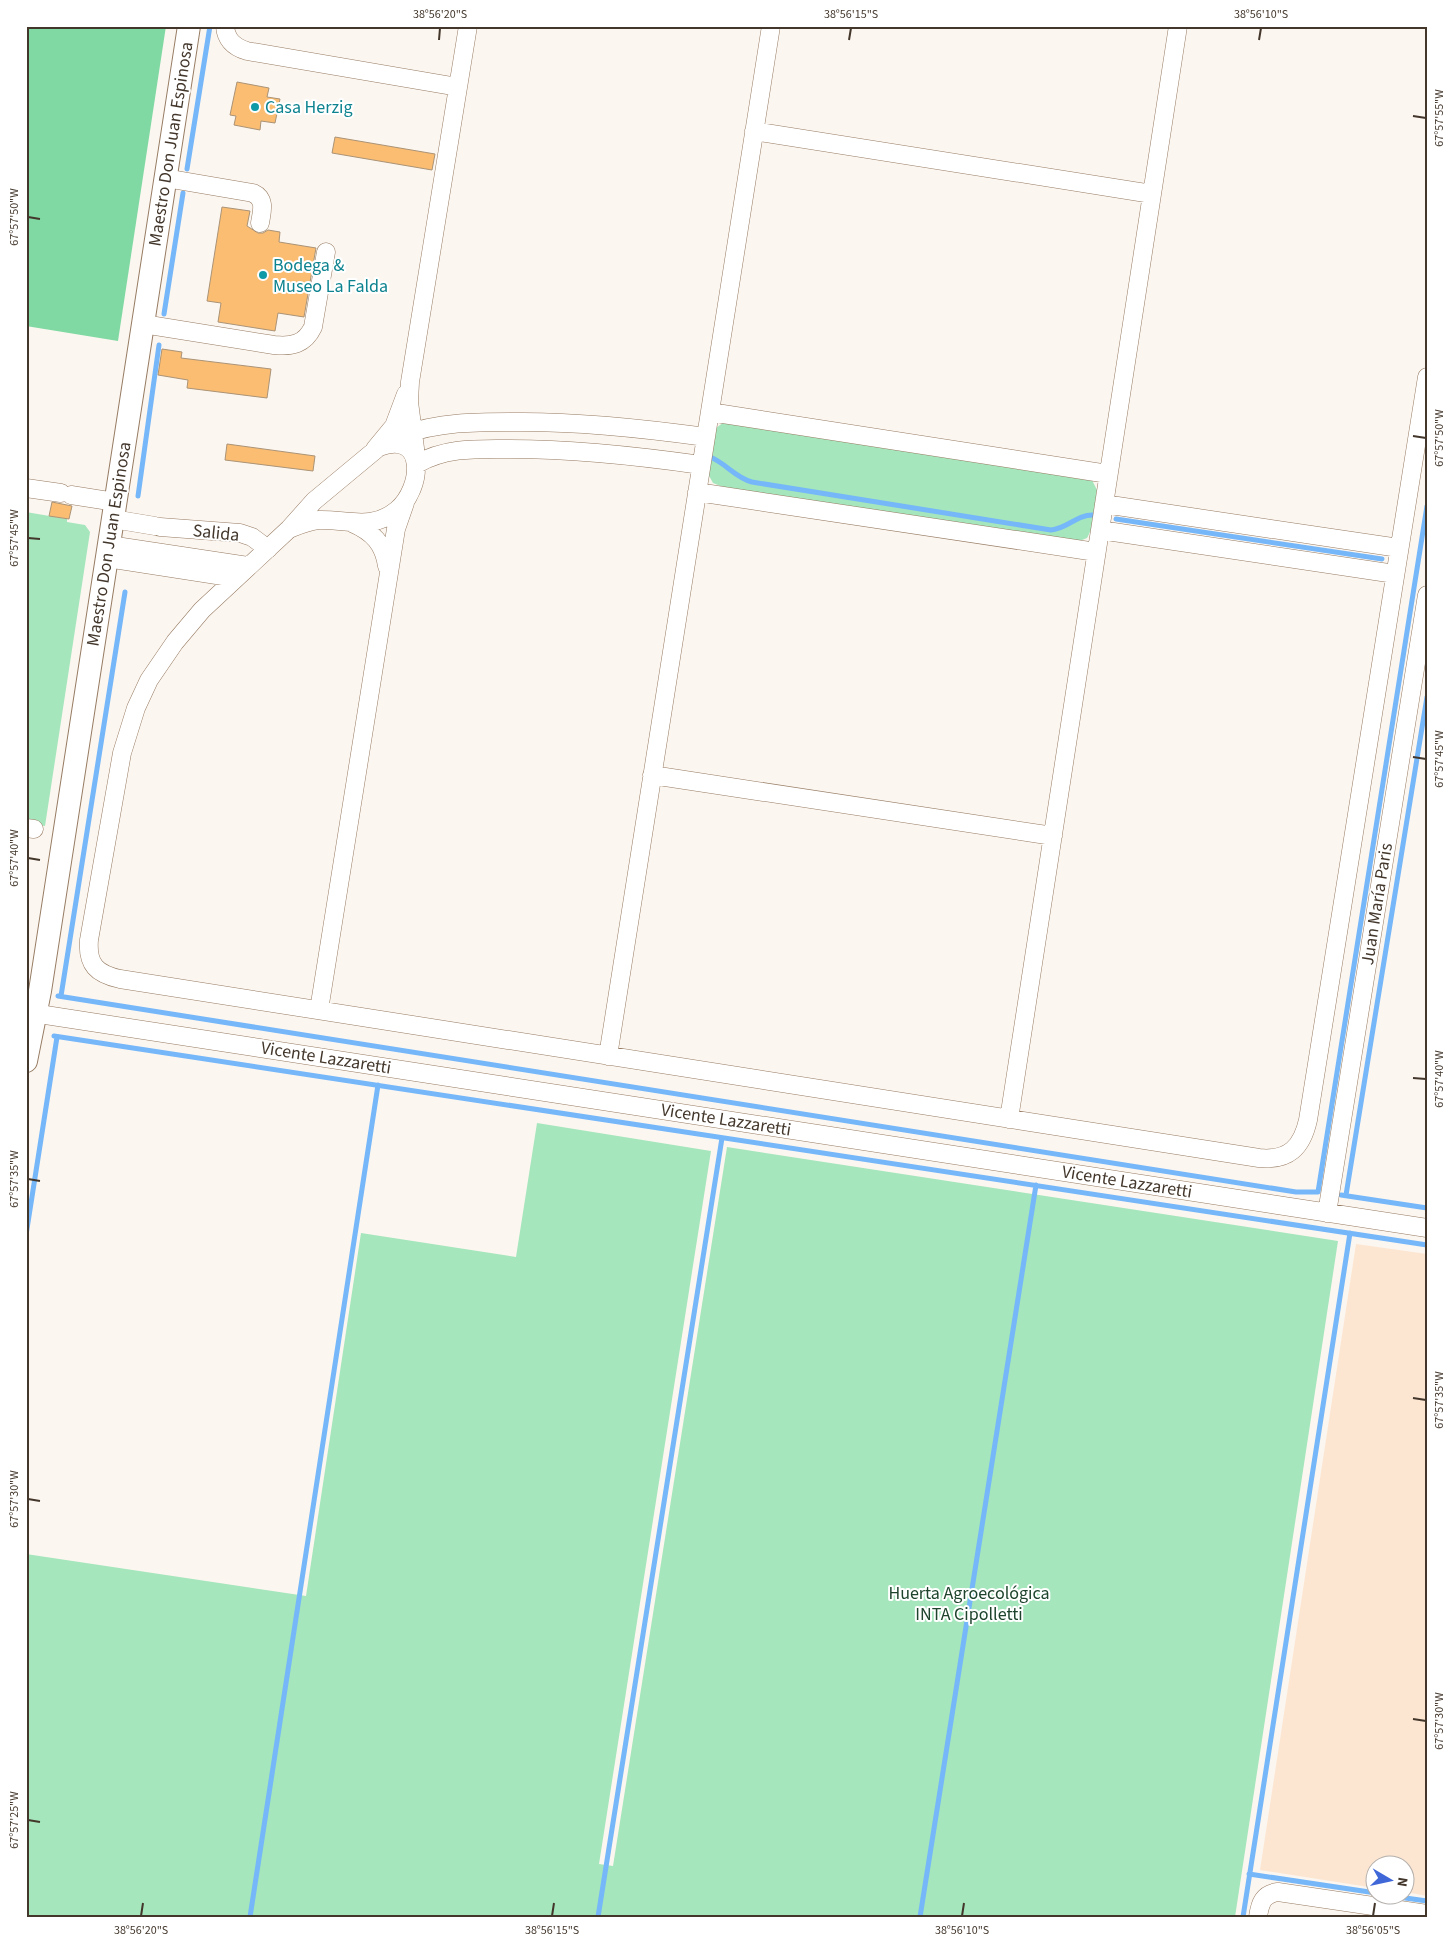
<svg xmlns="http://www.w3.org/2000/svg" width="1453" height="1943" font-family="'Source Sans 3',sans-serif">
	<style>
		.built { fill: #fce6d2 }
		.green { fill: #a5e6bc }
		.forest { fill: #80d9a2 }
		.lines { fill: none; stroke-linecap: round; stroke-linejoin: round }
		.stream { stroke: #75b7f9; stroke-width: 5 }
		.building { fill: #fabd72; stroke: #ab9376 }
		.minor-casing { stroke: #967b62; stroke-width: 19 }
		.major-casing { stroke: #967b62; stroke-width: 24 }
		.minor { stroke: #fff; stroke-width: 18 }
		.major { stroke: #fff; stroke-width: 22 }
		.ticks { fill: none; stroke: #43372c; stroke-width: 2 }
		.culture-dot { fill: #0f9aa8; stroke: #fff; stroke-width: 2 }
		.labels { text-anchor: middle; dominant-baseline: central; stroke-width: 4; stroke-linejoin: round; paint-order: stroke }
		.culture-label { font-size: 18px; fill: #0d838f; stroke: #fff; text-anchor: start }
		.street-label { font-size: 18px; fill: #43372c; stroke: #fff }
		.park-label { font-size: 18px; fill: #1e442d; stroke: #fff }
		.neatline { fill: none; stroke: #43372c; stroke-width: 2 }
		.ticks-label { font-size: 12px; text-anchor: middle; fill: #43372c }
	</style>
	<rect width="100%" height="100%" fill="#fcf6f0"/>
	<path class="built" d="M 1356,1244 L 1427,1254 L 1427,1896 L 1406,1892 L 1406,1866 L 1376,1866 L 1375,1888 L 1260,1870 Z"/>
	<path class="green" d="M 724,422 L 1092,480 L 1097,490 L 1092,528 L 1087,538 L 1077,542 L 723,487 L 713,483 L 708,474 L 716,428 Z
		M 26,512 L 67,519 L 67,522 L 85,525 L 90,532 L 45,826 L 26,823 Z
		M 537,1123 L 711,1151 L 599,1864 L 613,1866 L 727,1147 L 1338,1241 L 1235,1917 L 26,1917 L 26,1554 L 306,1596 L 361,1233 L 516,1257 Z"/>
	<path class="forest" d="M 26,26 L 166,26 L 118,341 L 26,326 Z"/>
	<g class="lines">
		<path class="stream" d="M 187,169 L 210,26
			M 164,314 L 183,193
			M 710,457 C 726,463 734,477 752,482 L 1051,530 C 1067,529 1077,514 1094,515
			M 138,496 L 159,345
			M 1116,519 L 1382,559
			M 58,996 L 1296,1192 L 1318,1192 L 1427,506
			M 61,996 L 125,592
			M 54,1036 L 1427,1245
			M 1341,1195 L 1427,1208
			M 1346,1195 L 1427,697
			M 26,1235 L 57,1037
			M 1249,1874 L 1376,1893
			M 1391,1896 L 1427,1901
			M 250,1917 L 378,1085
			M 598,1917 L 722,1138
			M 920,1917 L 1036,1185
			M 1243,1917 L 1350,1233"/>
	</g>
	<path class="building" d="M 237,82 L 269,88 L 267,97 L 280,99 L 275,123 L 261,121 L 260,130 L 234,125 L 236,116 L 230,115 Z
		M 335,137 L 435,154 L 432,170 L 332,153 Z
		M 222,207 L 250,211 L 247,226 L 258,233 L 263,233 L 268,230 L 280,232 L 279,242 L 316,248 L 304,317 L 278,313 L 275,331 L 218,322 L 221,303 L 207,301 Z
		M 162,349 L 182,352 L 181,358 L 271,369 L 267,398 L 187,388 L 188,380 L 158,375 Z
		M 227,444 L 315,456 L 313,471 L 225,460 Z
		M 52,502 L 72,506 L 69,519 L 49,516 Z"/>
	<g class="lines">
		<g class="minor-casing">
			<path id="minor" d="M 225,26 C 226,40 234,47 247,51 L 458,87
				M 468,26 L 410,382 L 409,402 L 417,464 C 446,447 478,449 510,449 C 575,449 638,456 701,465
				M 754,131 L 1152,194
				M 165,178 L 253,193 C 266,199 262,211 260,223
				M 143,324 L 274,345 C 292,347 305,344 313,327 L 326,252
				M 710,412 L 1108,474
				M 403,435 C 439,422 475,422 512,422 C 577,421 641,428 706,437
				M 375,449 L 394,426 L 406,394
				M 26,488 L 61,493
				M 697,492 L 1096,552
				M 71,495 L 115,502
				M 1104,504 L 1399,548
				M 113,519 L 155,526
				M 352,523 C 373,532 384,544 387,566
				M 160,527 L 240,533 L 252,537 L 268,549
				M 289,529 C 299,525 308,521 319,520 C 347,519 372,531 397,510 C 423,488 427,430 379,447 L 314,501 L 289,529 L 202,610 L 175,642 L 149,680 L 136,708 L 122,753 L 89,940 C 87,965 97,974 120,979 L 1259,1158 C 1289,1161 1302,1147 1308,1120 L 1427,377
				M 1100,530 L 1395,574
				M 109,545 L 248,566
				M 107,558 L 236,578
				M 652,775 L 1053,836
				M 26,828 L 34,829
				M 319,1010 L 396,529 L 405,503
				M 26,1012 L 1427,1228
				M 608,1056 L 771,26
				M 1009,1119 L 1178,26
				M 1327,1213 L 1427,595
				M 1258,1917 C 1260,1903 1263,1894 1278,1892 L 1427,1914"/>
		</g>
		<g class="major-casing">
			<path id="major" d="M 26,1061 L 40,991 L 189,26"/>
		</g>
		<use href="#minor" class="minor"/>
		<use href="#major" class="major"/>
	</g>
	<path class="ticks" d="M 439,40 L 440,28M 849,40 L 851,28M 1259,40 L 1261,28M 1413,116 L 1426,118M 28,217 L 40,219M 1413,436 L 1426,438M 28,538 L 40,539M 1413,757 L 1426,759M 28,858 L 40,860M 1413,1078 L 1426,1079M 28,1179 L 40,1181M 1413,1398 L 1426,1400M 28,1499 L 40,1501M 1413,1719 L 1426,1721M 28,1820 L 40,1822M 141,1916 L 143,1903M 552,1916 L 554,1903M 962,1916 L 964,1903M 1373,1916 L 1375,1903"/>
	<g class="culture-dot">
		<circle cx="255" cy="107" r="5"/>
		<circle cx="263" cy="275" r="5"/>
	</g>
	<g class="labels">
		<g class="culture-label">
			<text x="265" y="107">Casa Herzig</text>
			<text x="273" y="265">Bodega &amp;<tspan x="273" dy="21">Museo La Falda</tspan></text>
		</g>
		<g class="street-label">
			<text transform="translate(171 144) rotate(-81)">Maestro Don Juan Espinosa</text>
			<text transform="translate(216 533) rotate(6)">Salida</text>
			<text transform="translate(109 544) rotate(-81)">Maestro Don Juan Espinosa</text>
			<text transform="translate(1377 904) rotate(-81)">Juan María Paris</text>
			<text transform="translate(326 1058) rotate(9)">Vicente Lazzaretti</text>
			<text transform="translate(726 1120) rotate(9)">Vicente Lazzaretti</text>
			<text transform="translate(1127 1182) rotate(9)">Vicente Lazzaretti</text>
		</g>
		<g class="park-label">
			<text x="969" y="1593">Huerta Agroecológica<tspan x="969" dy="21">INTA Cipolletti</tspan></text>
		</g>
	</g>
	<rect width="1453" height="1943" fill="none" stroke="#ffffff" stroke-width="55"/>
	<g transform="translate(1390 1880) rotate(99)"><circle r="24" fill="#ffffff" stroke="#b4afab"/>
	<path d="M0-4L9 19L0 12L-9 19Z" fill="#3f67d8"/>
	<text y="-8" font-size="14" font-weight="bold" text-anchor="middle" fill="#43372c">N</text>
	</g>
	<rect x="28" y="28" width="1398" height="1888" class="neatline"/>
	<g class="ticks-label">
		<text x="440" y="18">38°56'20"S</text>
		<text x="851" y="18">38°56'15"S</text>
		<text x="1261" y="18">38°56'10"S</text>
		<text transform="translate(1439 118) rotate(-90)" y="4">67°57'55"W</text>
		<text transform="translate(14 217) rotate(-90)" y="4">67°57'50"W</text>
		<text transform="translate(1439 438) rotate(-90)" y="4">67°57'50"W</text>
		<text transform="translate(14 538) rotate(-90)" y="4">67°57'45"W</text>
		<text transform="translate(1439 759) rotate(-90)" y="4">67°57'45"W</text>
		<text transform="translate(14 858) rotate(-90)" y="4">67°57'40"W</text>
		<text transform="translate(1439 1079) rotate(-90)" y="4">67°57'40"W</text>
		<text transform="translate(14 1179) rotate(-90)" y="4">67°57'35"W</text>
		<text transform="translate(1439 1400) rotate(-90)" y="4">67°57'35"W</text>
		<text transform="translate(14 1499) rotate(-90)" y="4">67°57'30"W</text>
		<text transform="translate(1439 1721) rotate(-90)" y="4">67°57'30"W</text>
		<text transform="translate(14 1820) rotate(-90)" y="4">67°57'25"W</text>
		<text x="141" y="1934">38°56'20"S</text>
		<text x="552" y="1934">38°56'15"S</text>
		<text x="962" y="1934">38°56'10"S</text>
		<text x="1373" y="1934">38°56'05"S</text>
	</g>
</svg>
